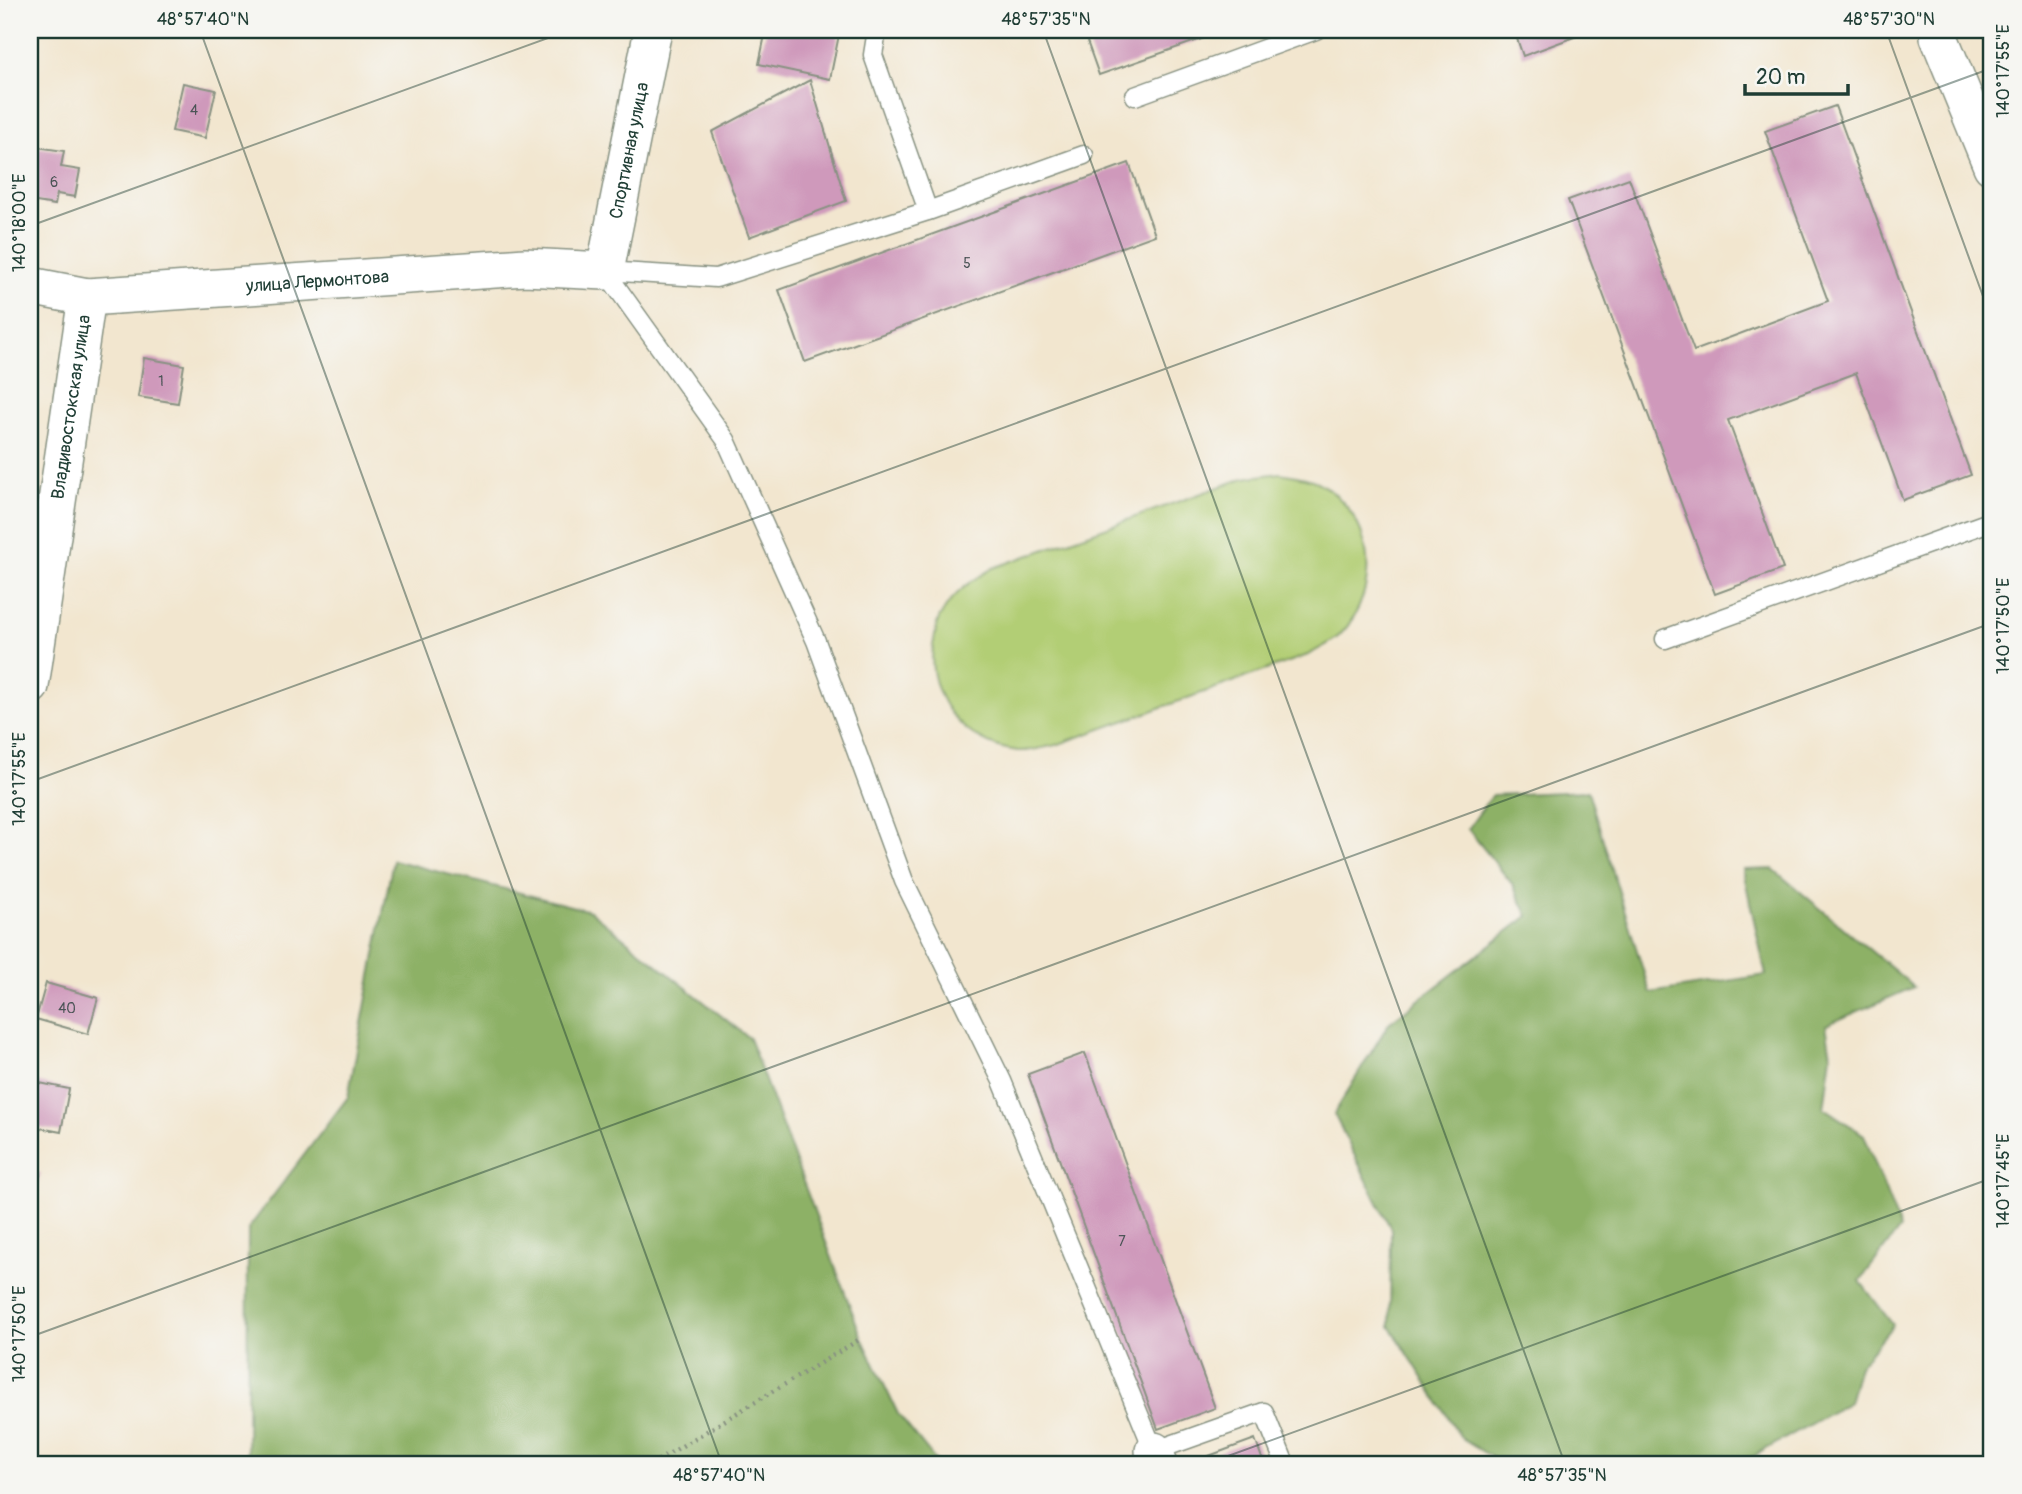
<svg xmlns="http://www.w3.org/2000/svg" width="2022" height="1494" font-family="Pangolin,sans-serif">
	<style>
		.green { fill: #b2ce74; stroke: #688654; stroke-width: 2 }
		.forest { fill: #8db166; stroke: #56774d; stroke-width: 2 }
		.building { fill: #cf99bb }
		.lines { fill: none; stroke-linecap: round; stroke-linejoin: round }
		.service-casing { stroke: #889282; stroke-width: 21 }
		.minor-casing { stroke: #889282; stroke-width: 40 }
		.path { stroke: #889282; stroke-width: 4.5; stroke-dasharray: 2 5; stroke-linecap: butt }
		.service { stroke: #fff; stroke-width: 18 }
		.minor { stroke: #fff; stroke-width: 37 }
		.ticks { fill: none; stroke: #1f3d34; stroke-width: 2; stroke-opacity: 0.45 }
		.labels { text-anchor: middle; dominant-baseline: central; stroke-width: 6; stroke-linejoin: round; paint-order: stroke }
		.number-label { font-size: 14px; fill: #4b5456 }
		.street-label { font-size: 18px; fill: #1f3d34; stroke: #f6f6f2 }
		.neatline { fill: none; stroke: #1f3d34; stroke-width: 2.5 }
		.ticks-label { font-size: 18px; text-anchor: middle; fill: #1f3d34 }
	</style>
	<rect width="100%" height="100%" fill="#f6f6f2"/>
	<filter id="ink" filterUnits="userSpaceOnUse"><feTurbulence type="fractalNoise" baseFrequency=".0143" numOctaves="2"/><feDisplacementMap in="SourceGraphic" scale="14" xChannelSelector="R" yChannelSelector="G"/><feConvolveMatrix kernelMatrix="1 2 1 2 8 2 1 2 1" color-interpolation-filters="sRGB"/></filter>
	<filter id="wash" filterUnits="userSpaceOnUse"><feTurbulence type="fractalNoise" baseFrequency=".00686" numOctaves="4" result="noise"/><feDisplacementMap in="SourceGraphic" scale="28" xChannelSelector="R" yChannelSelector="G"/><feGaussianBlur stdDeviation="1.57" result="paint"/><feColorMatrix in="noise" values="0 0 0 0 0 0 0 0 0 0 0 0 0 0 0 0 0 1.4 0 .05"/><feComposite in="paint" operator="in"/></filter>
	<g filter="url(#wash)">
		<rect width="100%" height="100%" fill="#f2e6cf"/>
		<path class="green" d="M 1280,473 C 1292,475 1307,477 1317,482 C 1374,512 1384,589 1340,635 C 1332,643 1318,649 1308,655 L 1056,745 C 1044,747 1030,752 1018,751 C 961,745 921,691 935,635 C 936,628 937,620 941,615 C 954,592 971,581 993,568 L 1244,478 Z"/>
		<path class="forest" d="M 1588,791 L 1650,993 L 1766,975 L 1743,870 L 1773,869 L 1914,987 L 1826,1025 L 1831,1055 L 1824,1108 L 1864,1135 L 1900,1228 L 1860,1281 L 1893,1325 L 1859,1366 L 1849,1402 L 1740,1464 L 1503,1464 L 1462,1439 L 1390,1326 L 1391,1229 L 1334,1114 L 1389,1023 L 1528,916 L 1513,885 L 1468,829 L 1492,795 Z
			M 393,860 L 590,911 L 749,1038 L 862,1338 L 898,1414 L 938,1464 L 247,1464 L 248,1229 L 348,1097 Z"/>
		<g id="blocks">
			<path class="building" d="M 766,30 L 840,30 L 830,79 L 759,64 Z
				M 1083,30 L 1227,30 L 1099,75 Z
				M 1514,30 L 1593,30 L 1523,56 Z
				M 810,80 L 846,201 L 749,237 L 712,132 Z
				M 183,83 L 216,90 L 205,138 L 172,131 Z
				M 1835,106 L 1971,475 L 1903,500 L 1856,373 L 1728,420 L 1783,569 L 1715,594 L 1568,200 L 1629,178 L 1694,351 L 1828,301 L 1765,131 Z
				M 30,146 L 64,151 L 61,167 L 80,170 L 75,197 L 57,194 L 55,205 L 30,201 Z
				M 1129,163 L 1155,235 L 805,362 L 779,290 Z
				M 144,358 L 184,365 L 178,403 L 138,397 Z
				M 46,983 L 98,998 L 88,1034 L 36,1019 Z
				M 1085,1053 L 1215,1408 L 1158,1429 L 1028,1074 Z
				M 30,1081 L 69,1089 L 61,1132 L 30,1126 Z
				M 30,1171 L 40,1173 L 32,1210 L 30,1210 Z
				M 1255,1439 L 1264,1464 L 1199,1464 L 1198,1460 Z"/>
		</g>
	</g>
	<g filter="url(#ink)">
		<use href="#blocks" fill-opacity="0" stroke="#889282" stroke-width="2"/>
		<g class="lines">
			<g class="service-casing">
				<path id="service" d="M 877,30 L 873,55 L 928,211 L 1084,155
					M 1135,96 L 1316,30
					M 605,271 L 726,440 L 816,641 L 904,881 L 1002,1081 L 1154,1451 L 1264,1412 L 1285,1464
					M 605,271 L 716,278 L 928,211
					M 1665,639 L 1992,521"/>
			</g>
			<g class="minor-casing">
				<g id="minor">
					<path d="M 1939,37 L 1992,166"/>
					<path id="s1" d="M 30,286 L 87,297 L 525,267 L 605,271 L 653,30"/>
					<path id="s2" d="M 30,686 L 87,297"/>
					<path d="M 1154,1451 L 1159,1464"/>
				</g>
			</g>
			<path class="path" d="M 652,1464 L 862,1338"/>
			<use href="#service" class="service"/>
			<use href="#minor" class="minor"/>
		</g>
	</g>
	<path class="ticks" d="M 200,30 L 722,1464M 1043,30 L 1565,1464M 1886,30 L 1992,321M 30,226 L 570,30M 30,782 L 1992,68M 30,1337 L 1992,623M 1206,1464 L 1992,1178"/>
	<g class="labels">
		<g class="number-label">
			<text x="194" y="110">4</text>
			<text x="54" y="182">6</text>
			<text x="967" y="263">5</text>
			<text x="161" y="381">1</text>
			<text x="67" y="1008">40</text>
			<text x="1122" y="1241">7</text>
		</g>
		<g class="street-label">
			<text stroke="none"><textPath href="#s1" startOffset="700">Спортивная улица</textPath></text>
			<text stroke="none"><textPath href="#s1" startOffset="289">улица Лермонтова</textPath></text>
			<text stroke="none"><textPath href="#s2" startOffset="282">Владивостокская улица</textPath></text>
		</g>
	</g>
	<rect width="2022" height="1494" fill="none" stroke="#f6f6f2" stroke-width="77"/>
	<path d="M1745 84v10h103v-10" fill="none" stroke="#1f3d34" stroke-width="3.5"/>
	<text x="1756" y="84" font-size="21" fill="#1f3d34" stroke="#f6f6f2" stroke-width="5" paint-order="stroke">20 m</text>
	<rect x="38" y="38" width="1945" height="1418" class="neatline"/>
	<g class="ticks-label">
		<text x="203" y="25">48°57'40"N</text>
		<text x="1046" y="25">48°57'35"N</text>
		<text x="1889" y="25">48°57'30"N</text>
		<text transform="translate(2003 71) rotate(-90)" y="6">140°17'55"E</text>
		<text transform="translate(19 223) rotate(-90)" y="6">140°18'00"E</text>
		<text transform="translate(2003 626) rotate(-90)" y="6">140°17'50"E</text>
		<text transform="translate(19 779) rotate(-90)" y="6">140°17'55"E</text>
		<text transform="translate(2003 1181) rotate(-90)" y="6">140°17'45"E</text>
		<text transform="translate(19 1334) rotate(-90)" y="6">140°17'50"E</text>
		<text x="719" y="1481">48°57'40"N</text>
		<text x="1562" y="1481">48°57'35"N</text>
	</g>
</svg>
